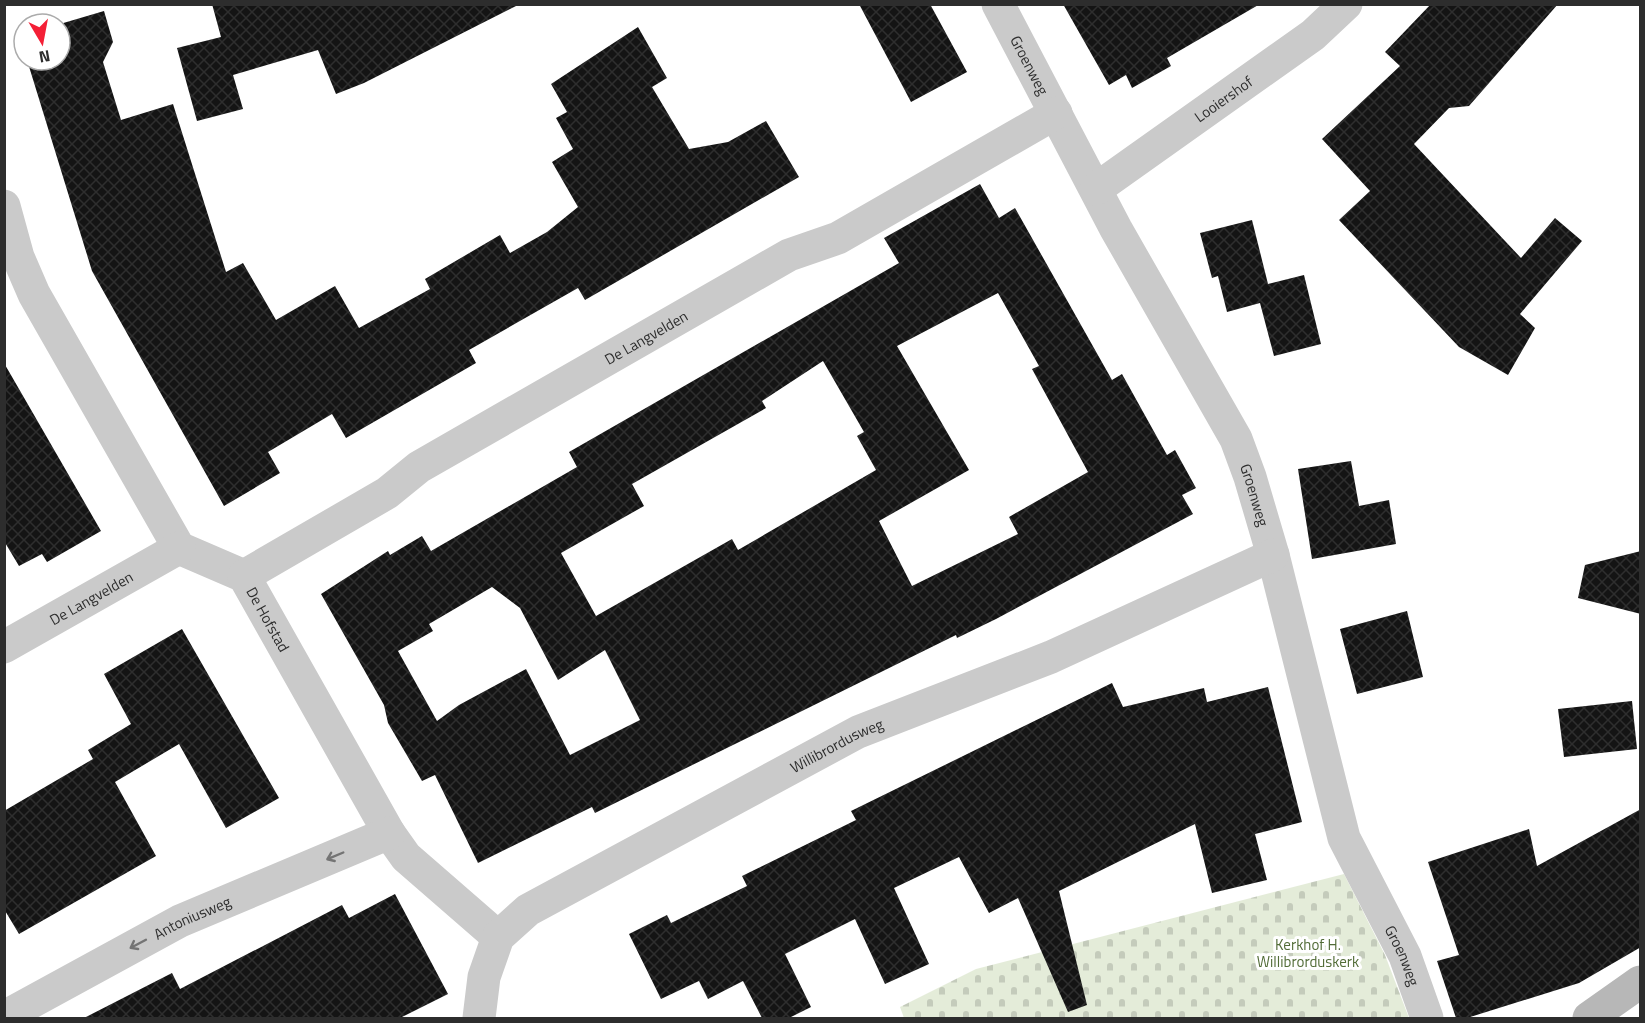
<svg xmlns="http://www.w3.org/2000/svg" width="1645" height="1023" font-family="'Titillium Web',sans-serif">
	<style>
		.cemetery { fill: url(#cemetery-stones) }
		.building { fill: url(#building-cross-hatch); fill-rule: evenodd }
		.lines { fill: none; stroke-linecap: round; stroke-linejoin: round }
		.street { stroke: #cacaca; stroke-width: 33 }
		.secondary { stroke: #b7b7b7; stroke-width: 33 }
		.oneway { stroke: #747474 }
		.labels { text-anchor: middle; dominant-baseline: central; stroke-width: 6; stroke-linejoin: round; paint-order: stroke }
		.street-label { font-size: 15px; fill: #2d2d2d; stroke: #fff }
		.park-label { font-size: 15px; fill: #526c37; stroke: #fff }
	</style>
	<defs>
		<pattern id="cemetery-stones" width="16" height="16" patternUnits="userSpaceOnUse" patternTransform="scale(1.5)"><rect width="16" height="16" fill="#e4ecd9"/><path d="M2 7V4a2 2 0 0 1 4 0v3zM10 15v-3a2 2 0 0 1 4 0v3z" fill="#c4cbbb"/></pattern>
		<pattern id="building-cross-hatch" width="8" height="8" patternUnits="userSpaceOnUse" patternTransform="scale(1.5)"><rect width="8" height="8" fill="#141414"/><path d="M0 0l8 8M0 8l8-8" fill="none" stroke="#2e2e2e"/></pattern>
	</defs>
	<rect width="100%" height="100%" fill="#fff"/>
	<path class="cemetery" d="M 1344,874 L 1385,955 L 1409,1018 L 904,1018 L 900,1007 L 976,969 Z"/>
	<path class="building" d="M 212,4 L 520,4 L 364,83 L 336,94 L 318,50 L 233,75 L 243,109 L 197,121 L 177,48 L 221,37 Z
		M 859,4 L 930,4 L 967,72 L 911,102 Z
		M 1063,4 L 1260,4 L 1167,58 L 1171,66 L 1132,88 L 1126,75 L 1109,85 Z
		M 1431,4 L 1558,4 L 1469,106 L 1449,108 L 1414,144 L 1521,258 L 1555,218 L 1582,241 L 1520,314 L 1535,328 L 1508,375 L 1459,347 L 1339,220 L 1370,191 L 1322,139 L 1400,66 L 1385,52 Z
		M 104,11 L 113,42 L 103,62 L 121,120 L 173,104 L 226,272 L 243,263 L 276,320 L 335,286 L 359,328 L 430,289 L 425,279 L 500,235 L 510,253 L 547,232 L 578,207 L 552,162 L 573,149 L 556,118 L 567,112 L 551,84 L 638,27 L 667,78 L 652,87 L 689,149 L 728,142 L 766,121 L 799,177 L 585,300 L 578,288 L 469,350 L 476,363 L 346,438 L 332,414 L 268,452 L 280,473 L 224,506 L 92,271 L 27,60 L 60,60 L 60,24 Z
		M 980,184 L 999,218 L 1015,208 L 1112,380 L 1122,374 L 1167,455 L 1175,450 L 1196,488 L 1182,495 L 1193,514 L 996,619 L 957,638 L 956,635 L 595,813 L 592,807 L 478,863 L 435,775 L 422,781 L 388,723 L 384,705 L 321,594 L 388,551 L 390,555 L 422,536 L 431,551 L 577,467 L 569,452 L 899,263 L 884,238 ZM 998,293 L 1039,366 L 1032,369 L 1088,472 L 1009,517 L 1018,534 L 912,586 L 879,521 L 969,470 L 897,346 ZM 823,361 L 864,432 L 857,436 L 876,470 L 738,550 L 732,539 L 596,616 L 561,553 L 644,506 L 632,484 L 766,408 L 762,401 ZM 492,587 L 520,608 L 558,680 L 605,650 L 640,720 L 570,755 L 526,669 L 459,705 L 437,721 L 398,651 L 433,631 L 429,624 Z
		M 1252,220 L 1268,284 L 1304,275 L 1321,344 L 1274,356 L 1260,303 L 1227,312 L 1218,276 L 1212,278 L 1200,233 Z
		M 4,363 L 101,531 L 47,562 L 42,554 L 19,566 L 4,541 Z
		M 1351,461 L 1359,506 L 1389,500 L 1396,544 L 1312,559 L 1298,469 Z
		M 1641,551 L 1641,614 L 1578,598 L 1585,565 Z
		M 1407,611 L 1423,677 L 1357,694 L 1340,629 Z
		M 182,629 L 279,798 L 226,828 L 179,744 L 115,782 L 156,856 L 19,934 L 4,909 L 4,811 L 93,759 L 88,750 L 131,724 L 104,674 Z
		M 1112,683 L 1123,707 L 1204,688 L 1207,702 L 1268,687 L 1302,822 L 1255,834 L 1267,880 L 1212,893 L 1195,824 L 1059,891 L 1087,1005 L 1068,1012 L 1018,898 L 989,913 L 959,857 L 894,888 L 929,964 L 885,984 L 855,919 L 785,954 L 811,1007 L 789,1018 L 762,1018 L 743,981 L 708,999 L 699,981 L 661,999 L 629,934 L 667,915 L 671,923 L 747,886 L 742,876 L 856,820 L 851,811 Z
		M 1632,701 L 1637,749 L 1564,757 L 1558,709 Z
		M 1641,809 L 1641,947 L 1579,983 L 1467,1018 L 1456,1018 L 1437,961 L 1459,955 L 1428,862 L 1529,829 L 1537,866 Z
		M 395,894 L 448,994 L 400,1018 L 84,1018 L 172,973 L 180,989 L 342,905 L 349,918 Z"/>
	<g class="lines">
		<g class="street">
			<path id="s1" d="M 998,4 L 1116,229 L 1236,439 L 1250,477 L 1273,555 L 1344,838 L 1405,956 L 1427,1018"/>
			<path id="s2" d="M 1096,189 L 1313,35 L 1346,4"/>
			<path id="s3" d="M 4,206 L 18,257 L 34,294 L 179,548 L 244,576 L 389,833 L 406,857 L 498,937"/>
			<path id="s4" d="M 244,576 L 387,493 L 419,467 L 789,255 L 838,238 L 1056,113"/>
			<path id="s5" d="M 4,647 L 179,548"/>
			<path id="s6" d="M 4,1017 L 180,921 L 389,833"/>
			<path id="s7" d="M 479,1018 L 484,977 L 498,937 L 528,910 L 858,732 L 1051,657 L 1273,555"/>
		</g>
		<path class="secondary" d="M 1589,1018 L 1640,982"/>
	</g>
	<defs><path id="oneway-shaft" d="M-6 0H5M1.5-3L5.5 0L1.5 3" fill="none" stroke-width="1.6" stroke-linecap="round" stroke-linejoin="round" transform="scale(1.5)"/></defs>
	<g class="oneway">
		<use href="#oneway-shaft" transform="translate(335 856) rotate(157)"/>
		<use href="#oneway-shaft" transform="translate(138 944) rotate(152)"/>
	</g>
	<g class="labels">
		<g class="street-label">
			<text stroke="none"><textPath href="#s1" startOffset="69">Groenweg</textPath></text>
			<text stroke="none"><textPath href="#s2" startOffset="156">Looiershof</textPath></text>
			<text stroke="none"><textPath href="#s4" startOffset="468">De Langvelden</textPath></text>
			<text stroke="none"><textPath href="#s1" startOffset="555">Groenweg</textPath></text>
			<text stroke="none"><textPath href="#s5" startOffset="100">De Langvelden</textPath></text>
			<text stroke="none"><textPath href="#s3" startOffset="506">De Hofstad</textPath></text>
			<text stroke="none"><textPath href="#s7" startOffset="474">Willibrordusweg</textPath></text>
			<text stroke="none"><textPath href="#s6" startOffset="213">Antoniusweg</textPath></text>
			<text stroke="none"><textPath href="#s1" startOffset="1041">Groenweg</textPath></text>
		</g>
		<g class="park-label">
			<text x="1308" y="944">Kerkhof H.<tspan x="1308" dy="17">Willibrorduskerk</tspan></text>
		</g>
	</g>
	<rect width="1645" height="1023" fill="none" stroke="#2d2d2d" stroke-width="12"/>
	<g transform="translate(42 42) rotate(170)"><circle r="28" fill="#ffffff" stroke="#ababab" stroke-width="1.5"/>
	<path d="M0-4.5L10 22L0 15L-10 22Z" fill="#f41f36"/>
	<text y="-9" font-size="16" font-weight="bold" text-anchor="middle" fill="#2d2d2d">N</text>
	</g>
</svg>
